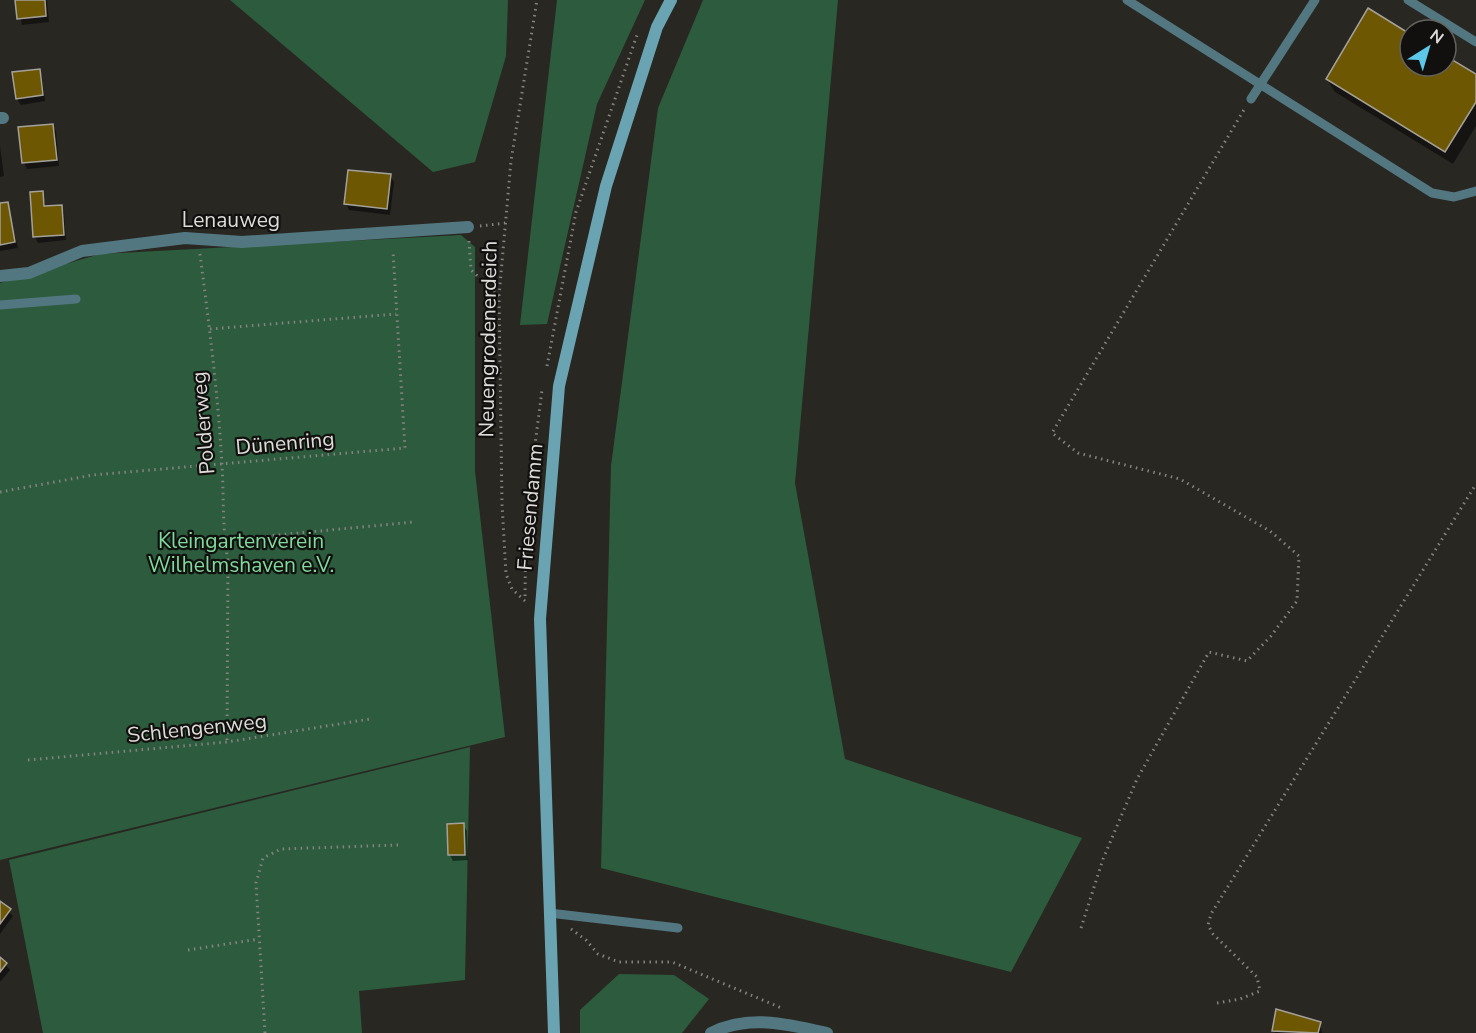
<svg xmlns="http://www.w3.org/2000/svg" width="1476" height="1033" font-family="'Nunito Sans',sans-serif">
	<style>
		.green { fill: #2c5c3d }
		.shadow { fill: #0007 }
		.building { fill: #6e5703; stroke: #a4a19a; stroke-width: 1.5 }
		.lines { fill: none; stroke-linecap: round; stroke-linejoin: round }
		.path { stroke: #85837f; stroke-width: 3; stroke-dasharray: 1.5 4.5; stroke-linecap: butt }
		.lane { stroke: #537780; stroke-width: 9 }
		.street { stroke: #537780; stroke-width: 12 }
		.secondary { stroke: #6aa4b3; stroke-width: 12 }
		.labels { text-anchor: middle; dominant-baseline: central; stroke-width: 4.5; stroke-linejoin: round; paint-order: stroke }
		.street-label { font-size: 21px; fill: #dddcd9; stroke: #11100e }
		.park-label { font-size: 21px; fill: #7fda9d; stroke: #11100e }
	</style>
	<rect width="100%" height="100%" fill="#292722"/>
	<path class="green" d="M 230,0 L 508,0 L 506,56 L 475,162 L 433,172 Z
		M 557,0 L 645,0 L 597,104 L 547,324 L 520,325 Z
		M 703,0 L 838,0 L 795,483 L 845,759 L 1082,838 L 1011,972 L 601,868 L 611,466 L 658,108 Z
		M 461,235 L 475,247 L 475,471 L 505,737 L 0,860 L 0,283 L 100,254 Z
		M 470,747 L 465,980 L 359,991 L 362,1033 L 43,1033 L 9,860 Z
		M 619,974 L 674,975 L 709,999 L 682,1033 L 580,1033 L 580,1010 Z"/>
	<path class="shadow" d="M 17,0 L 47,0 L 49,22 L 22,25 Z
		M 1410,35 L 1410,66 L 1446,66 L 1446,57 L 1476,76 L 1476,126 L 1453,164 L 1335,92 L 1327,79 Z
		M 39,70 L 42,76 L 45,101 L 21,105 L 17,99 Z
		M 52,125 L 56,131 L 59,166 L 27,169 L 24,163 Z
		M 0,146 L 4,176 L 0,177 Z
		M 390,176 L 394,182 L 390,215 L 349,210 L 346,204 Z
		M 42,193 L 46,207 L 61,206 L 64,212 L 66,240 L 38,243 L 35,237 Z
		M 7,203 L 18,248 L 0,251 L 0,205 Z
		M 463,825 L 467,831 L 468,860 L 453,861 L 450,855 Z
		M 0,903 L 13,916 L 0,934 Z
		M 0,959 L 10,970 L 0,982 Z
		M 1320,1023 L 1322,1033 L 1275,1033 L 1273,1030 Z"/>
	<path class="building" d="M 15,0 L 45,0 L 46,16 L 17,19 Z
		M 1368,8 L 1410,34 L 1410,66 L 1446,66 L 1446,56 L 1476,74 L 1476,102 L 1445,152 L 1326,79 Z
		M 40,69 L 43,95 L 16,99 L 12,72 Z
		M 53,124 L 57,160 L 22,163 L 18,127 Z
		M 348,170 L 391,174 L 387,209 L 344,204 Z
		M 43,191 L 44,206 L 62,205 L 64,235 L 33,237 L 30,192 Z
		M 8,202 L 15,242 L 0,245 L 0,203 Z
		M 464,823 L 465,855 L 448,855 L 447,824 Z
		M 0,901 L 11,909 L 0,924 Z
		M 0,957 L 7,963 L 0,972 Z
		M 1276,1009 L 1321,1022 L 1318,1033 L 1272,1031 Z"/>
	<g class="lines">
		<path class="path" d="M 480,226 L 506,223
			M 469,241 L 471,270 L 499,296
			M 200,254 C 209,324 218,394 222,465 C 224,497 222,529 228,561 L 227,742
			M 210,329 L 396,314
			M 547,366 L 576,212 L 637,35
			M 0,492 L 93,475 L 405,448 L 393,251
			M 225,540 L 414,522
			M 525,596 L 526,516 L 542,390
			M 525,601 L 512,589 L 506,574 L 502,504 L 499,296 L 511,161 L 537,0
			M 28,760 L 227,742 L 370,719
			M 1081,928 L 1103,859 L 1137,779 L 1209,652 L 1247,661 L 1271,636 L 1297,601 L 1299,556 L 1270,531 L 1180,479 L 1078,453 L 1052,433 L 1245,108
			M 571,929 L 586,940 L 598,954 L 619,962 L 672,962 L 784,1009
			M 188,950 L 259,939
			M 1217,1003 L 1240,999 L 1260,991 L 1257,977 L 1213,934 L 1208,925 L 1211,914 L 1476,484
			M 265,1033 L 256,883 L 263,858 L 281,849 L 398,845"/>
		<path class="lane" d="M 1127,0 L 1432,193 L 1454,197 L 1476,191
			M 1408,0 L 1476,42
			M 1251,99 L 1315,0
			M 0,305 L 76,299
			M 549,913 L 678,928"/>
		<path class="street" d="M 0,118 L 3,118
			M 0,276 L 29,273 L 82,251 L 185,238 L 242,242 L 468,227
			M 711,1033 C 748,1014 788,1024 827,1033"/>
		<path class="secondary" d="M 554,1033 L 540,619 L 559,386 L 606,186 L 657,27 L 671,0"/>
	</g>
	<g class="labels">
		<g class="street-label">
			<text x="231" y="220">Lenauweg</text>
			<text transform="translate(488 339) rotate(-89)">Neuengrodenerdeich</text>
			<text transform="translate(203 423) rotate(-95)">Polderweg</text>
			<text transform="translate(285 443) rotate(-5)">Dünenring</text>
			<text transform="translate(530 507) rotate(-85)">Friesendamm</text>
			<text transform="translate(197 728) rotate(-6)">Schlengenweg</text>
		</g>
		<g class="park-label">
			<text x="241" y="541">Kleingartenverein<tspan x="241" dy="24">Wilhelmshaven e.V.</tspan></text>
		</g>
	</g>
	<g transform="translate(1428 48) rotate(37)"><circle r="28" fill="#11100e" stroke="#63625f" stroke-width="1.5"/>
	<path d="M0-4.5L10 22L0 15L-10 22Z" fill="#5cc7e8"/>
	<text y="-9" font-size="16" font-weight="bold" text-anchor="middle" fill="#dddcd9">N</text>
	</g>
</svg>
